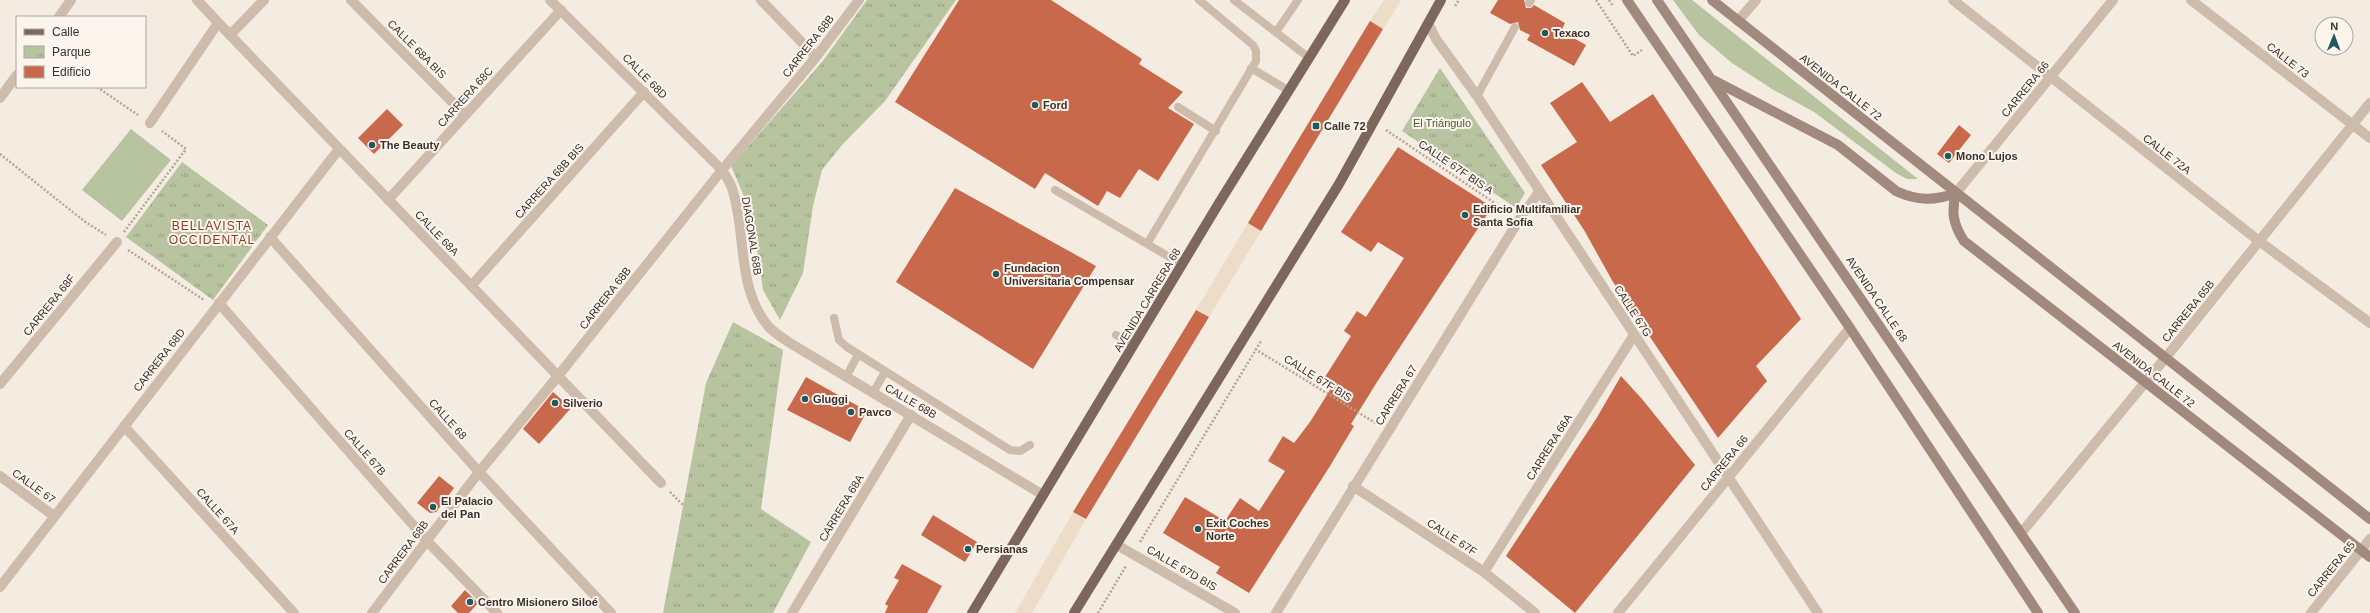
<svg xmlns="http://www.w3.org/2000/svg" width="2370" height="613" font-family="Helvetica,sans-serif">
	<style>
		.green { fill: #b8c4a0 }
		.park { fill: url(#park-tufts) }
		.plaza { fill: #ecdcc8 }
		.building { fill: #c8694b }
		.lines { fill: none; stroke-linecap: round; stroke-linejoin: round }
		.path { stroke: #b9a596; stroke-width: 2.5; stroke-dasharray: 2 2; stroke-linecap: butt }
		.service { stroke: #cdbbac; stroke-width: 8 }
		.minor { stroke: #cdbbac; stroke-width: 10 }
		.tertiary { stroke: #cdbbac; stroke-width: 10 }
		.secondary { stroke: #a18a7d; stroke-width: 10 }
		.primary { stroke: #7d675c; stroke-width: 10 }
		.poi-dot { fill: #1f5a5e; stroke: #fbf5ee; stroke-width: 1.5 }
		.labels { text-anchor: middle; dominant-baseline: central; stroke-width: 4; stroke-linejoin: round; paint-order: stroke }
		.poi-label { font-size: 11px; font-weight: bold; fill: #3b302b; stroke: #fbf5ee; text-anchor: start }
		.street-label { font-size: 11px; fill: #3b302b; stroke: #fbf5ee }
		.park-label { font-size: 11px; fill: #4a5a2e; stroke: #fbf5ee }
		.neighbourhood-label { font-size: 12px; letter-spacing: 1px; fill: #8c3b22; stroke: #fbf5ee }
	</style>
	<defs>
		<pattern id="park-tufts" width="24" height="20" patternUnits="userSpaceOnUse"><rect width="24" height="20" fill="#b8c4a0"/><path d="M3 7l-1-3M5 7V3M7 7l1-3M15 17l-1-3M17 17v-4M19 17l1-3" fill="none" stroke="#97a083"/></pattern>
	</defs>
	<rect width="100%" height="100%" fill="#f4ebe1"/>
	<path class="green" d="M 1673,0 L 1692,0 L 1918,179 L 1907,179 L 1896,173 L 1814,112 L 1772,89 L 1732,63 L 1699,35 Z
		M 131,129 L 171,160 L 122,221 L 82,190 Z"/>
	<path class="park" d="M 867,0 L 956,0 L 885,101 L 842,145 L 822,170 L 813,206 L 803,273 L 780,320 L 763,290 L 757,249 L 746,201 L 731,166 L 822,62 Z
		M 1440,68 L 1525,193 L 1516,208 L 1402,131 Z
		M 182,162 L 268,225 L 213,300 L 126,237 Z
		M 733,322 L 783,350 L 761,509 L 811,542 L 773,613 L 663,613 L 706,383 Z"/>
	<path class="plaza" d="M 1384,0 L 1401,0 L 1383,29 L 1370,21 Z
		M 1248,223 L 1261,231 L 1209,317 L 1196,310 Z
		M 1073,512 L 1086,519 L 1032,613 L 1015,613 Z"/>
	<path class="building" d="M 959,0 L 1051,0 L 1142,59 L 1139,64 L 1183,92 L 1168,108 L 1194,124 L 1158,181 L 1139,169 L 1120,198 L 1107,191 L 1098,206 L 1045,173 L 1035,189 L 895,102 Z
		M 1498,0 L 1524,0 L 1526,8 L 1531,8 L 1534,5 L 1565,23 L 1561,31 L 1586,45 L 1574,66 L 1527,40 L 1530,35 L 1520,30 L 1518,22 L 1510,24 L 1490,13 Z
		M 1370,21 L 1383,29 L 1261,231 L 1248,223 Z
		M 1582,82 L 1610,122 L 1653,94 L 1801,319 L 1756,366 L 1767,381 L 1718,438 L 1613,282 L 1584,230 L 1541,165 L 1577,142 L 1550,103 Z
		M 387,109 L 403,125 L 374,154 L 358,138 Z
		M 1959,125 L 1971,135 L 1949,163 L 1937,154 Z
		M 1398,147 L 1492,207 L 1377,382 L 1351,424 L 1354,426 L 1330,466 L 1249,593 L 1216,573 L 1220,567 L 1163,533 L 1185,497 L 1225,521 L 1240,498 L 1259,511 L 1285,471 L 1268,461 L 1283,436 L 1294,443 L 1310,422 L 1335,382 L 1325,377 L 1351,336 L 1344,331 L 1357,311 L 1366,317 L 1404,258 L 1378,242 L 1371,252 L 1341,232 Z
		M 955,188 L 1096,266 L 1033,369 L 896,282 Z
		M 1196,310 L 1209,317 L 1086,519 L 1073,512 Z
		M 1621,376 L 1642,399 L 1695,465 L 1575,613 L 1506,556 L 1596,419 Z
		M 806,377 L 867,411 L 850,442 L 787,410 Z
		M 553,392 L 571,408 L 539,444 L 523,429 Z
		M 439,476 L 454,488 L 436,512 L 430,513 L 417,503 Z
		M 933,515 L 977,542 L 965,562 L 921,535 Z
		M 902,564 L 942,586 L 927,613 L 885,613 L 888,606 L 885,604 L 899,580 L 894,578 Z
		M 465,590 L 478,603 L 469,613 L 458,613 L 451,606 Z"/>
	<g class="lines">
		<path class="path" d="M 1596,0 L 1633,56 L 1642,50
			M 1609,0 L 1613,6
			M 1455,6 L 1459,0
			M 97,87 L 138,115
			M 1386,130 L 1508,212
			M 0,154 L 84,221 L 106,235
			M 124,232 L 186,149 L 162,131
			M 128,250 L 204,300
			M 1255,349 L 1377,424
			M 670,492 L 683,505
			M 1140,542 L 1261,341
			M 1098,613 L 1126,566"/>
		<path class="service" d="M 1234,0 L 1308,57
			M 1529,3 L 1531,0
			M 1276,32 L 1298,0
			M 1251,68 L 1288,90
			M 1477,96 L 1515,27
			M 1178,107 L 1216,131
			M 1055,190 L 1183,265
			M 1147,244 L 1256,61 L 1256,51 L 1253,45 L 1199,0
			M 834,318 L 839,340 L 847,347 L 1010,450 L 1020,451 L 1030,445
			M 1116,335 L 1134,345
			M 846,377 L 858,355
			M 873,393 L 885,372"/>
		<path class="minor" d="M 351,0 L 465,115
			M 761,0 L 816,57
			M 1953,0 L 2259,241 L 2370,323
			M 2191,0 L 2370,138
			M 59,17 L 71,0
			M 1738,21 L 1756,0
			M 1428,23 L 1436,39 L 1477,96 L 1818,613
			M 230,35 L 661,483
			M 0,98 L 17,75
			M 150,123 L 218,23
			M 1956,193 L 2113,0
			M 388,200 L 561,10
			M 270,237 L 479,472 L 611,613
			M 471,286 L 644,92
			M 219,303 L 427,541 L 497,613
			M 0,384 L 117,242
			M 124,426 L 294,613
			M 0,476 L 54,516
			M 1353,486 L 1484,572 L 1535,613
			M 2022,532 L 2171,351 L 2370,103
			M 1117,545 L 1235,613
			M 1484,572 L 1634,335
			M 0,587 L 339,149
			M 372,613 L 479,472 L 558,376 L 722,170 L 816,57 L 859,0
			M 792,613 L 911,415
			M 1276,613 L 1519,220 L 1539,192
			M 1618,613 L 1850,328"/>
		<path class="tertiary" d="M 197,0 L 230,35 L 264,0
			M 550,0 L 722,170 C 726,176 730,182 732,188 C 747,234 736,287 768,326 C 774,333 783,338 790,343 L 1043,495
			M 2311,613 L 2370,539"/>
		<path class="secondary" d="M 1627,0 L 1850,328 L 2038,613
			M 1657,0 L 2075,613
			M 1712,0 L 2370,519
			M 1713,80 L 1838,145 L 1896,191 C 1917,201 1935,201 1956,193
			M 1956,193 C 1951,212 1953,224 1964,241 L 2370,557"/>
		<path class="primary" d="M 972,613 L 1219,203 L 1345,0
			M 1074,613 L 1339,184 L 1441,0"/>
	</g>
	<g class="poi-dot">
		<circle cx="1545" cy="33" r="4"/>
		<circle cx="1035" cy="105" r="4"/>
		<rect x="1312" y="122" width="8" height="8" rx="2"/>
		<circle cx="372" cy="145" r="4"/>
		<circle cx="1948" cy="156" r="4"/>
		<circle cx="1465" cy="215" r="4"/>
		<circle cx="996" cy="274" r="4"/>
		<circle cx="805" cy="399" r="4"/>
		<circle cx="555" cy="403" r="4"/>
		<circle cx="851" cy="412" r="4"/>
		<circle cx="433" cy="507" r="4"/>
		<circle cx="1198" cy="529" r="4"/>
		<circle cx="968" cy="549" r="4"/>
		<circle cx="470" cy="602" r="4"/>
	</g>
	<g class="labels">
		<g class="poi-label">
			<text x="1553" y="33">Texaco</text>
			<text x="1043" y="105">Ford</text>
			<text x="1324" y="126">Calle 72</text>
			<text x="380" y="145">The Beauty</text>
			<text x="1956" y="156">Mono Lujos</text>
			<text x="1473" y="209">Edificio Multifamiliar<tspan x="1473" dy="13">Santa Sofía</tspan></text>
			<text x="1004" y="268">Fundacion<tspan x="1004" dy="13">Universitaria Compensar</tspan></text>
			<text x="813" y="399">Gluggi</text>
			<text x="563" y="403">Silverio</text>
			<text x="859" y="412">Pavco</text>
			<text x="441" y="501">El Palacio<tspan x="441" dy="13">del Pan</tspan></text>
			<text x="1206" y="523">Exit Coches<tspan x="1206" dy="13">Norte</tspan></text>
			<text x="976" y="549">Persianas</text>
			<text x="478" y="602">Centro Misionero Siloé</text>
		</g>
		<g class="street-label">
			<text transform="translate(808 46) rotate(-52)">CARRERA 68B</text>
			<text transform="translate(417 49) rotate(45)">CALLE 68A BIS</text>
			<text transform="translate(2288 60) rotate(38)">CALLE 73</text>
			<text transform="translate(645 76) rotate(45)">CALLE 68D</text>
			<text transform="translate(1841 87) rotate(38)">AVENIDA CALLE 72</text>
			<text transform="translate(2025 89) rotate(-51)">CARRERA 66</text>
			<text transform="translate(465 97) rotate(-48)">CARRERA 68C</text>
			<text transform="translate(2167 154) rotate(38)">CALLE 72A</text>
			<text transform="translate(1456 167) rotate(34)">CALLE 67F BIS A</text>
			<text transform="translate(549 181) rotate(-48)">CARRERA 68B BIS</text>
			<text transform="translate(437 233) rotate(46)">CALLE 68A</text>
			<text transform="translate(752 236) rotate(81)">DIAGONAL 68B</text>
			<text transform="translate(605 298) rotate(-52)">CARRERA 68B</text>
			<text transform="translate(1877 299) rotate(56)">AVENIDA CALLE 68</text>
			<text transform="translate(1147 300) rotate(-59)">AVENIDA CARRERA 68</text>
			<text transform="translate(49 305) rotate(-51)">CARRERA 68F</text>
			<text transform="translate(1633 311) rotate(57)">CALLE 67G</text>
			<text transform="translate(2188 311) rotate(-51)">CARRERA 65B</text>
			<text transform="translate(159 360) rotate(-52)">CARRERA 68D</text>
			<text transform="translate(2154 374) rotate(38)">AVENIDA CALLE 72</text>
			<text transform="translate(1318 378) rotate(32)">CALLE 67F BIS</text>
			<text transform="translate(1396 395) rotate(-58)">CARRERA 67</text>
			<text transform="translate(911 401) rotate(30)">CALLE 68B</text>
			<text transform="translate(448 419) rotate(48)">CALLE 68</text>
			<text transform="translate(1549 447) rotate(-58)">CARRERA 66A</text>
			<text transform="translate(365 452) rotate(49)">CALLE 67B</text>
			<text transform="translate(1724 463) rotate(-51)">CARRERA 66</text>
			<text transform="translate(34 486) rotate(36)">CALLE 67</text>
			<text transform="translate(841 508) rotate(-59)">CARRERA 68A</text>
			<text transform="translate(218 511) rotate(48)">CALLE 67A</text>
			<text transform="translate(1452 537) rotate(33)">CALLE 67F</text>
			<text transform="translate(403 552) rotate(-53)">CARRERA 68B</text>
			<text transform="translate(1182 568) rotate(30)">CALLE 67D BIS</text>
			<text transform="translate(2331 569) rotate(-51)">CARRERA 65</text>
		</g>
		<g class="park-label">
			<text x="1442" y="123">El Triángulo</text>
		</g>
		<g class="neighbourhood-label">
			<text x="212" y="226">BELLAVISTA<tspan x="212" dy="14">OCCIDENTAL</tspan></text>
		</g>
	</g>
	<rect x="16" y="16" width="130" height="72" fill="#fbf5ee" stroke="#aea6a0"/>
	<rect x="24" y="29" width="20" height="6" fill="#7d675c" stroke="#aea6a0"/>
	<text x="52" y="36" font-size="12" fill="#3b302b">Calle</text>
	<rect x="24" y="46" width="20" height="12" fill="url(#park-tufts)" stroke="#aea6a0"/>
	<text x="52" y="56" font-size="12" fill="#3b302b">Parque</text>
	<rect x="24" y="66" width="20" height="12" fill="#c8694b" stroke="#aea6a0"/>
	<text x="52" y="76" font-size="12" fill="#3b302b">Edificio</text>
	<g transform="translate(2334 36) rotate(1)"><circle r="19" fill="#fbf5ee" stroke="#aea6a0"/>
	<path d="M0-3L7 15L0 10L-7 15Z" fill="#1f5a5e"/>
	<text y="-6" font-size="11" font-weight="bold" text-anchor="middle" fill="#3b302b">N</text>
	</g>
</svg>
